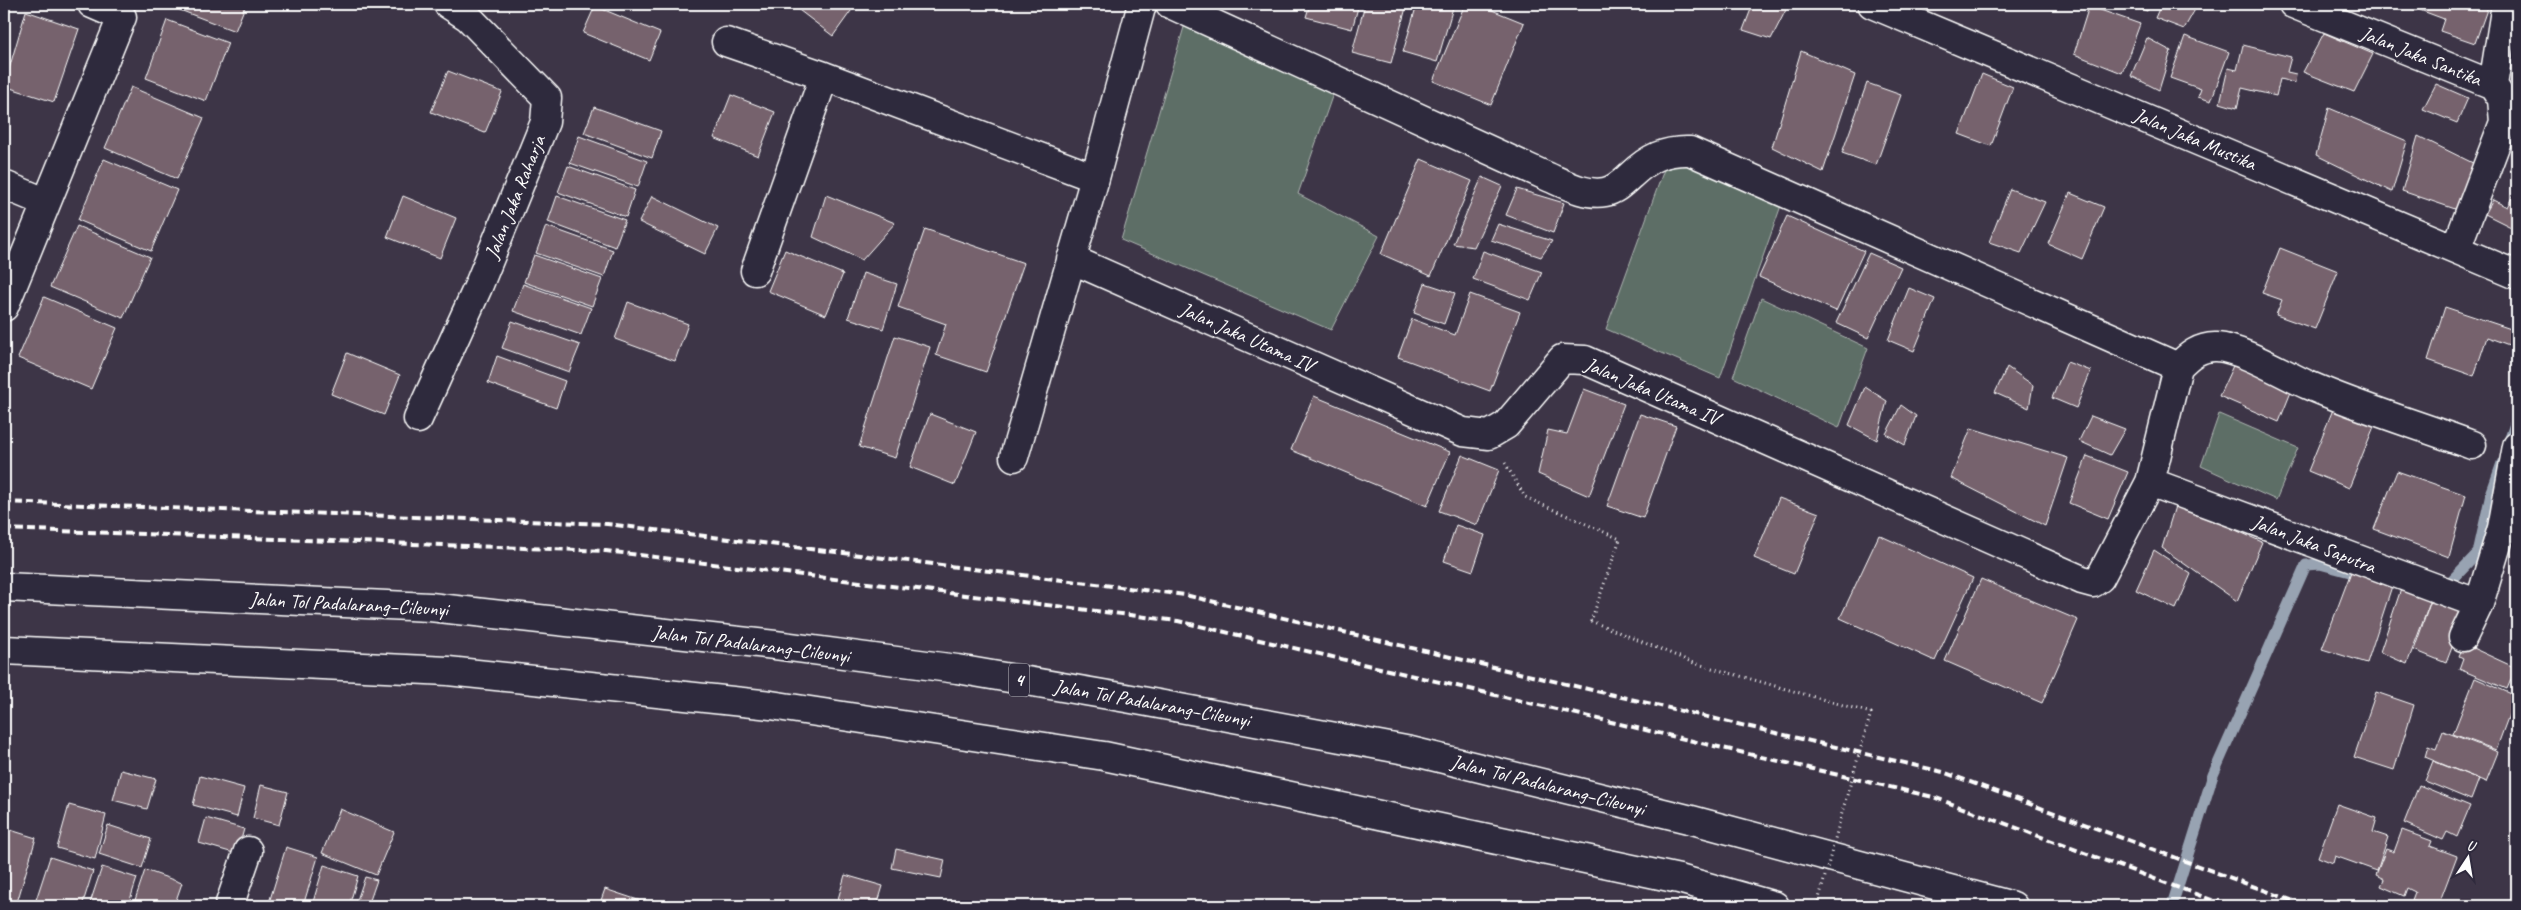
<svg xmlns="http://www.w3.org/2000/svg" width="2521" height="910" font-family="Caveat,sans-serif">
	<style>
		.green { fill: #5d6e66; stroke: #aeb6b2 }
		.lines { fill: none; stroke-linecap: round; stroke-linejoin: round }
		.stream { stroke: #98a3b2; stroke-width: 11 }
		.building { fill: #76626d; stroke: #fff }
		.minor-casing { stroke: #fff; stroke-width: 31 }
		.motorway-casing { stroke: #fff; stroke-width: 31 }
		.path { stroke: #fff; stroke-width: 3; stroke-dasharray: 1 4; stroke-linecap: butt }
		.minor { stroke: #2f2a3d; stroke-width: 28 }
		.motorway { stroke: #2f2a3d; stroke-width: 28 }
		.rail { stroke: #fff; stroke-width: 4; stroke-dasharray: 8 4; stroke-linecap: butt }
		.path-bridge { stroke: #fff; stroke-width: 3; stroke-dasharray: 1 4; stroke-linecap: butt }
		.labels { text-anchor: middle; dominant-baseline: central; stroke-width: 4.5; stroke-linejoin: round; paint-order: stroke }
		.shield { fill: #2f2a3d; stroke: #c1bfc5; stroke-width: 1 }
		.shield-label { font-size: 19px; font-weight: bold; fill: #fff }
		.street-label { font-size: 20px; fill: #fff; stroke: #2f2a3d }
	</style>
	<rect width="100%" height="100%" fill="#3d3547"/>
	<filter id="ink" filterUnits="userSpaceOnUse"><feTurbulence type="fractalNoise" baseFrequency=".02" numOctaves="2"/><feDisplacementMap in="SourceGraphic" scale="10" xChannelSelector="R" yChannelSelector="G"/><feConvolveMatrix kernelMatrix="1 2 1 2 8 2 1 2 1" color-interpolation-filters="sRGB"/></filter>
	<g filter="url(#ink)">
		<path class="green" d="M 1187,17 L 1335,88 L 1298,194 L 1379,236 L 1331,330 L 1121,240 Z
			M 1670,153 L 1783,200 L 1720,378 L 1606,329 Z
			M 1761,298 L 1868,348 L 1839,428 L 1733,377 Z
			M 2219,414 L 2298,448 L 2276,500 L 2201,466 Z"/>
		<g class="lines">
			<path class="stream" d="M 2507,447 L 2517,418
				M 2442,587 L 2452,580 L 2478,553 L 2491,494 L 2502,463
				M 2173,902 L 2213,775 L 2306,565 L 2320,564 L 2372,578"/>
		</g>
		<path class="building" d="M 4,4 L 11,4 L 4,25 Z
			M 164,4 L 246,4 L 235,31 Z
			M 791,4 L 856,4 L 833,36 Z
			M 1310,4 L 1359,4 L 1352,29 L 1306,17 Z
			M 1365,4 L 1407,4 L 1391,63 L 1352,53 Z
			M 1417,4 L 1454,4 L 1437,62 L 1403,52 Z
			M 1465,4 L 1477,4 L 1524,23 L 1491,105 L 1433,81 Z
			M 1753,4 L 1789,4 L 1771,39 L 1743,30 Z
			M 2130,4 L 2150,4 L 2147,11 Z
			M 2161,4 L 2198,4 L 2184,29 L 2155,18 Z
			M 2399,4 L 2419,4 L 2416,10 Z
			M 2422,4 L 2489,4 L 2475,43 L 2440,31 L 2444,19 L 2420,10 Z
			M 595,6 L 660,33 L 649,60 L 583,33 Z
			M 2089,6 L 2140,24 L 2122,73 L 2074,54 Z
			M 26,11 L 79,29 L 54,102 L 4,86 Z
			M 167,20 L 228,43 L 206,101 L 146,78 Z
			M 2324,33 L 2373,54 L 2354,92 L 2303,72 Z
			M 2185,36 L 2229,52 L 2211,101 L 2198,97 L 2201,89 L 2170,78 Z
			M 2147,38 L 2171,51 L 2159,90 L 2131,76 Z
			M 2243,45 L 2291,57 L 2287,72 L 2296,74 L 2295,83 L 2280,79 L 2276,96 L 2242,88 L 2237,108 L 2220,103 L 2228,68 L 2237,70 Z
			M 1801,51 L 1855,75 L 1823,172 L 1772,147 Z
			M 448,71 L 502,92 L 485,133 L 431,112 Z
			M 1982,74 L 2013,87 L 1991,146 L 1959,134 Z
			M 1867,83 L 1901,95 L 1876,165 L 1842,153 Z
			M 2436,84 L 2468,98 L 2457,123 L 2423,109 Z
			M 131,87 L 204,118 L 177,179 L 105,148 Z
			M 731,95 L 775,112 L 758,156 L 714,138 Z
			M 594,107 L 661,131 L 652,158 L 584,133 Z
			M 2329,108 L 2407,141 L 2392,192 L 2316,155 Z
			M 579,136 L 647,161 L 638,187 L 570,163 Z
			M 2418,136 L 2483,168 L 2467,213 L 2402,191 Z
			M 2517,156 L 2517,174 L 2510,170 Z
			M 104,159 L 177,190 L 151,251 L 78,220 Z
			M 1421,159 L 1472,181 L 1431,276 L 1381,254 Z
			M 568,166 L 635,190 L 626,217 L 558,192 Z
			M 1482,177 L 1502,186 L 1474,247 L 1453,244 Z
			M 2517,188 L 2517,230 L 2485,214 L 2493,200 L 2507,207 Z
			M 1517,189 L 1564,203 L 1553,233 L 1506,215 Z
			M 2010,189 L 2045,202 L 2021,253 L 1989,242 Z
			M 2070,193 L 2104,207 L 2082,259 L 2048,244 Z
			M 826,195 L 895,223 L 862,260 L 813,237 Z
			M 403,196 L 456,218 L 440,258 L 387,237 Z
			M 557,196 L 625,220 L 615,247 L 548,222 Z
			M 652,196 L 718,228 L 705,254 L 639,222 Z
			M 1787,216 L 1864,251 L 1836,311 L 1759,277 Z
			M 1498,224 L 1552,241 L 1541,257 L 1491,240 Z
			M 77,226 L 150,257 L 123,318 L 50,287 Z
			M 546,226 L 613,250 L 604,277 L 536,253 Z
			M 925,229 L 1024,263 L 986,372 L 936,355 L 946,324 L 898,307 Z
			M 2280,248 L 2338,271 L 2315,329 L 2276,315 L 2282,300 L 2262,293 Z
			M 785,250 L 843,274 L 826,315 L 768,291 Z
			M 1483,251 L 1542,272 L 1530,300 L 1473,279 Z
			M 1869,253 L 1901,267 L 1868,338 L 1836,323 Z
			M 534,255 L 602,279 L 592,306 L 524,282 Z
			M 863,273 L 897,284 L 883,329 L 848,318 Z
			M 1425,283 L 1455,293 L 1444,324 L 1414,313 Z
			M 523,284 L 591,308 L 581,335 L 513,311 Z
			M 1909,288 L 1935,299 L 1914,351 L 1888,340 Z
			M 1470,294 L 1520,312 L 1490,391 L 1398,357 L 1412,319 L 1455,335 Z
			M 44,297 L 117,328 L 91,389 L 18,358 Z
			M 628,302 L 688,324 L 675,361 L 615,339 Z
			M 2445,307 L 2514,330 L 2509,345 L 2487,337 L 2474,376 L 2428,360 Z
			M 512,321 L 580,345 L 569,372 L 502,348 Z
			M 895,336 L 930,347 L 895,458 L 859,447 Z
			M 347,353 L 400,375 L 384,415 L 331,394 Z
			M 497,356 L 565,381 L 556,408 L 488,383 Z
			M 2237,357 L 2295,382 L 2279,422 L 2219,396 Z
			M 2067,362 L 2091,371 L 2076,408 L 2052,398 Z
			M 2007,367 L 2033,385 L 2029,408 L 1995,393 Z
			M 1865,387 L 1887,401 L 1877,440 L 1849,425 Z
			M 1584,389 L 1624,404 L 1589,496 L 1538,474 L 1548,430 L 1567,434 Z
			M 1314,396 L 1450,452 L 1427,506 L 1291,450 Z
			M 2336,402 L 2377,419 L 2349,488 L 2308,471 Z
			M 1901,405 L 1916,416 L 1905,445 L 1886,434 Z
			M 930,414 L 976,432 L 955,485 L 910,467 Z
			M 1640,414 L 1676,426 L 1643,518 L 1607,506 Z
			M 2091,416 L 2125,429 L 2110,455 L 2079,441 Z
			M 1971,428 L 2068,458 L 2045,526 L 1951,478 Z
			M 1462,455 L 1499,470 L 1477,525 L 1439,511 Z
			M 2087,456 L 2128,472 L 2108,519 L 2069,503 Z
			M 2397,471 L 2466,495 L 2449,557 L 2374,529 Z
			M 1779,498 L 1819,513 L 1794,574 L 1754,558 Z
			M 2176,503 L 2262,542 L 2237,601 L 2162,548 Z
			M 1456,525 L 1485,535 L 1473,571 L 1444,561 Z
			M 1879,535 L 1973,578 L 1935,661 L 1840,618 Z
			M 2154,550 L 2191,574 L 2176,609 L 2136,590 Z
			M 2351,572 L 2392,586 L 2367,663 L 2322,649 Z
			M 1981,579 L 2078,620 L 2042,703 L 1945,661 Z
			M 2401,589 L 2431,600 L 2407,664 L 2380,652 Z
			M 2431,600 L 2466,611 L 2446,663 L 2414,650 Z
			M 2464,644 L 2516,668 L 2507,689 L 2459,669 L 2463,658 L 2459,656 Z
			M 2475,678 L 2516,696 L 2496,750 L 2453,734 Z
			M 2376,692 L 2414,705 L 2394,770 L 2354,757 Z
			M 2443,731 L 2498,752 L 2486,782 L 2425,757 L 2428,746 L 2436,749 Z
			M 2433,761 L 2479,779 L 2471,800 L 2425,781 Z
			M 121,770 L 156,779 L 147,809 L 113,800 Z
			M 200,776 L 244,788 L 237,817 L 193,805 Z
			M 261,785 L 288,792 L 279,825 L 253,818 Z
			M 2419,785 L 2470,806 L 2457,837 L 2447,832 L 2443,840 L 2404,823 Z
			M 2337,804 L 2377,818 L 2373,832 L 2388,837 L 2377,871 L 2335,856 L 2333,863 L 2318,857 Z
			M 69,805 L 106,815 L 95,859 L 57,848 Z
			M 340,809 L 394,832 L 376,875 L 322,853 Z
			M 206,818 L 244,829 L 237,854 L 199,843 Z
			M 108,825 L 151,839 L 142,868 L 99,854 Z
			M 4,828 L 36,838 L 16,906 L 4,906 Z
			M 2402,830 L 2432,841 L 2430,846 L 2457,856 L 2438,906 L 2428,906 L 2412,900 L 2415,892 L 2407,888 L 2404,896 L 2381,886 L 2384,879 L 2376,875 L 2386,849 L 2394,852 Z
			M 286,847 L 318,857 L 303,906 L 268,906 Z
			M 896,849 L 945,860 L 941,878 L 892,868 Z
			M 50,857 L 93,871 L 82,906 L 34,906 Z
			M 324,865 L 358,876 L 349,906 L 327,906 L 313,902 Z
			M 102,867 L 137,878 L 128,906 L 89,906 Z
			M 145,870 L 182,883 L 174,906 L 133,906 Z
			M 845,875 L 883,886 L 877,906 L 836,906 Z
			M 365,877 L 377,880 L 368,906 L 355,906 Z
			M 605,889 L 656,906 L 599,906 Z"/>
		<g class="lines">
			<g class="minor-casing">
				<path id="minor" d="M 1170,4 L 1546,176 C 1563,183 1585,196 1605,192 C 1616,190 1623,182 1631,175 C 1649,158 1665,150 1690,151 L 2178,367 C 2188,356 2200,346 2217,347 C 2243,349 2283,374 2308,385 C 2361,408 2418,425 2472,445
					M 1872,4 L 2517,275
					M 2293,4 L 2493,85
					M 726,42 L 824,76 L 1095,178
					M 4,185 L 45,202
					M 2456,249 L 2504,122 L 2502,99 L 2493,85 L 2506,4
					M 1071,259 L 1463,432 L 1489,435 L 1506,425 L 1562,359 L 1585,360 L 2082,580 L 2093,583 L 2100,578 L 2150,482 L 2178,367
					M 755,271 L 824,76
					M 4,307 L 122,17 L 92,4
					M 418,419 L 478,287 L 545,122 L 547,98 L 468,17 L 448,4
					M 1014,457 L 1095,178 L 1142,4
					M 2150,482 L 2479,604
					M 2463,637 L 2479,604 L 2502,528 L 2517,446
					M 229,906 L 248,851"/>
			</g>
			<g class="motorway-casing">
				<path id="motorway" d="M 4,587 L 430,607 L 775,645 L 957,669 L 1126,698 L 1411,751 L 1692,820 L 2013,906
					M 4,650 L 448,671 L 771,705 L 1104,756 L 1679,879 L 1775,906"/>
			</g>
			<path class="path" d="M 1505,463 L 1525,497 L 1620,539 L 1591,621 L 1694,663 L 1871,713 L 1843,809"/>
			<use href="#minor" class="minor"/>
			<use href="#motorway" class="motorway"/>
			<path class="rail" d="M 4,502 L 607,524 L 1185,595 L 1943,772 L 2307,906
				M 4,529 L 606,551 L 1178,621 L 1933,797 L 2228,906"/>
			<path class="path-bridge" d="M 1817,906 L 1843,809"/>
		</g>
	</g>
	<g class="labels">
		<rect class="shield" x="1009" y="663.5" width="20" height="33" rx="4"/>
		<g class="shield-label">
			<text x="1019" y="680">4</text>
		</g>
		<g class="street-label">
			<text transform="translate(2421 56) rotate(22)">Jalan Jaka Santika</text>
			<text transform="translate(2195 139) rotate(23)">Jalan Jaka Mustika</text>
			<text transform="translate(515 197) rotate(-68)">Jalan Jaka Raharja</text>
			<text transform="translate(1247 337) rotate(24)">Jalan Jaka Utama IV</text>
			<text transform="translate(1652 391) rotate(23)">Jalan Jaka Utama IV</text>
			<text transform="translate(2314 544) rotate(21)">Jalan Jaka Saputra</text>
			<text transform="translate(349 604) rotate(3)">Jalan Tol Padalarang–Cileunyi</text>
			<text transform="translate(751 644) rotate(7)">Jalan Tol Padalarang–Cileunyi</text>
			<text transform="translate(1152 703) rotate(10)">Jalan Tol Padalarang–Cileunyi</text>
			<text transform="translate(1548 785) rotate(14)">Jalan Tol Padalarang–Cileunyi</text>
		</g>
	</g>
	<rect width="2521" height="910" fill="none" stroke="#2f2a3d" stroke-width="20"/>
	<rect x="10" y="10" width="2501" height="890" fill="none" stroke="#fff" stroke-width="2" filter="url(#ink)"/>
	<g transform="translate(2468 858) rotate(12)" stroke="#2f2a3d" stroke-width="4" paint-order="stroke">
	<path d="M0-4L9 19L0 12L-9 19Z" fill="#ffffff"/>
	<text y="-8" font-size="14" font-weight="bold" text-anchor="middle" fill="#ffffff">U</text>
	</g>
</svg>
